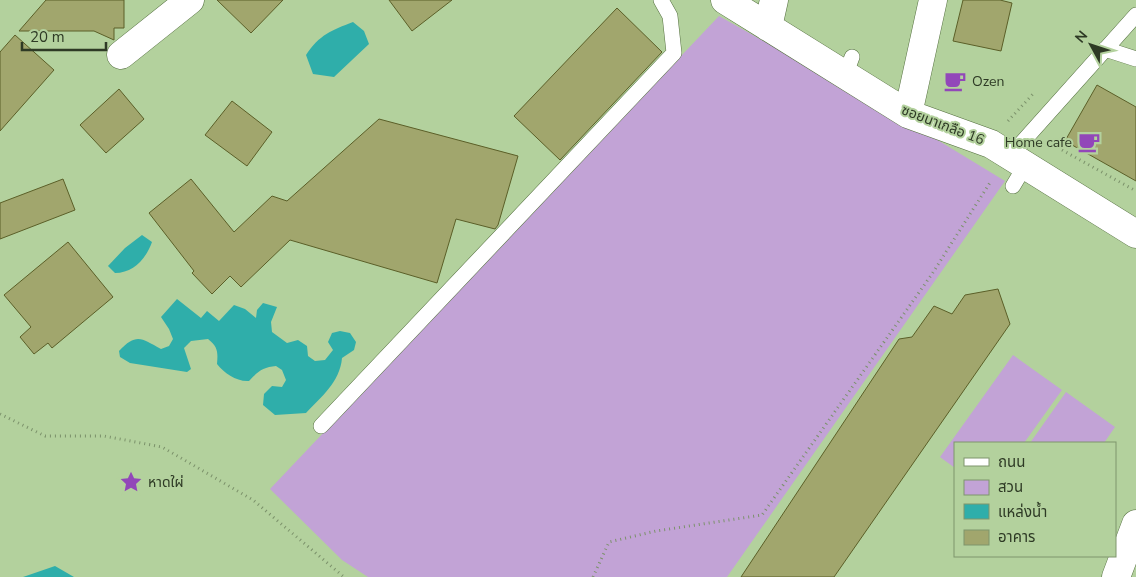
<svg xmlns="http://www.w3.org/2000/svg" width="1136" height="577" font-family="'Nunito Sans','Noto Sans Thai',sans-serif">
	<style>
		.green { fill: #c2a3d6 }
		.water { fill: #2faeaa }
		.building { fill: #a1a66d; stroke: #5b5f28 }
		.lines { fill: none; stroke-linecap: round; stroke-linejoin: round }
		.lane-casing { stroke: #546f3f; stroke-width: 16 }
		.street-casing { stroke: #546f3f; stroke-width: 29 }
		.path { stroke: #7b916a; stroke-width: 3; stroke-dasharray: 1 4; stroke-linecap: butt }
		.lane { stroke: #fff; stroke-width: 15 }
		.street { stroke: #fff; stroke-width: 28 }
		.labels { text-anchor: middle; dominant-baseline: central; stroke-width: 4; stroke-linejoin: round; paint-order: stroke }
		.poi-label { font-size: 14px; fill: #2e3a25; stroke: #b3d19d; text-anchor: start }
		.street-label { font-size: 14px; fill: #2e3a25; stroke: #b3d19d }
	</style>
	<rect width="100%" height="100%" fill="#b3d19d"/>
	<path class="green" d="M 719,16 L 898,116 L 1005,181 L 727,577 L 368,577 L 342,560 L 270,489 Z
		M 1013,355 L 1062,390 L 1024,443 L 955,443 L 955,468 L 940,457 Z
		M 1066,392 L 1115,427 L 1104,443 L 1030,443 Z"/>
	<path class="water" d="M 353,22 L 364,31 L 369,44 L 334,77 L 313,74 L 306,55 C 319,35 332,30 353,22 Z
		M 142,235 L 152,242 C 146,259 133,273 115,273 L 108,266 L 125,248 Z
		M 177,299 L 201,318 L 207,311 L 219,321 L 234,305 L 245,309 L 256,318 L 257,310 L 263,303 L 277,307 L 271,322 L 272,332 L 287,343 L 298,340 L 307,346 L 308,356 L 315,361 L 325,360 L 333,350 L 328,342 L 332,333 L 340,331 L 350,333 L 356,342 L 354,350 L 342,358 C 340,382 321,397 306,413 L 275,415 L 263,405 L 264,394 L 272,386 L 282,387 L 286,380 L 282,370 L 276,366 C 263,367 257,372 249,381 C 237,382 224,373 217,364 C 218,352 218,347 208,339 L 191,341 L 184,348 L 191,369 L 187,372 L 130,363 L 120,357 L 119,351 C 137,332 142,339 161,349 L 169,346 L 173,339 L 169,329 L 161,317 Z
		M 55,566 L 74,577 L 23,577 Z"/>
	<path class="building" d="M 46,0 L 124,0 L 124,28 L 114,28 L 114,40 L 94,31 L 19,31 Z
		M 217,0 L 283,0 L 251,33 Z
		M 389,0 L 452,0 L 412,31 Z
		M 963,0 L 1000,0 L 1012,3 L 1001,51 L 953,41 Z
		M 617,8 L 662,52 L 560,160 L 514,116 Z
		M 15,35 L 54,70 L 0,131 L 0,52 Z
		M 1097,85 L 1136,107 L 1136,181 L 1065,141 Z
		M 119,89 L 144,119 L 106,153 L 80,125 Z
		M 232,101 L 272,132 L 247,166 L 205,135 Z
		M 379,119 L 518,156 L 498,225 L 495,229 L 456,219 L 437,283 L 290,240 L 241,287 L 230,276 L 212,294 L 192,273 L 194,271 L 149,213 L 191,179 L 234,232 L 272,196 L 287,201 Z
		M 63,179 L 75,210 L 0,239 L 0,203 Z
		M 68,242 L 113,297 L 52,348 L 48,343 L 34,354 L 20,337 L 31,327 L 4,295 Z
		M 998,289 L 1010,324 L 834,577 L 741,577 L 899,339 L 912,337 L 934,306 L 952,314 L 965,295 Z"/>
	<g class="lines">
		<g class="lane-casing">
			<path id="lane" d="M 1105,49 L 1136,59
				M 845,76 L 852,57
				M 1009,157 L 1136,15
				M 1013,186 L 1025,166
				M 321,426 L 674,53 L 670,16 L 661,0"/>
		</g>
		<g class="street-casing">
			<path id="street" d="M 725,0 L 908,114 L 991,144 L 1136,234
				M 768,27 L 774,0
				M 121,55 L 190,0
				M 908,114 L 933,0
				M 1116,577 L 1136,524"/>
		</g>
		<path class="path" d="M 1008,121 L 1033,94
			M 1062,150 L 1136,191
			M 0,414 L 45,436 L 104,436 L 162,447 L 253,500 L 344,577
			M 593,577 L 609,542 L 656,531 L 762,515 L 932,274 L 991,181"/>
		<use href="#lane" class="lane"/>
		<use href="#street" class="street"/>
	</g>
	<defs>
		<g id="cafe-bare" transform="scale(1.725)"><path d="M-5.5-4.5H6V0H3Q3 3.5 0 3.5H-2.5Q-5.5 3.5-5.5 0ZM3-3.2v2h1.7v-2ZM-6 4.5H4V6H-6Z" fill="#9247b9" stroke="#b3d19d" stroke-width="2.5" paint-order="stroke"/></g>
		<g id="sight-bare" transform="scale(1.725)"><path d="M0-6L1.8-2.2L6-1.7L2.9 1.2L3.7 5.4L0 3.3L-3.7 5.4L-2.9 1.2L-6-1.7L-1.8-2.2Z" fill="#9247b9" stroke="#b3d19d" stroke-width="2.5" paint-order="stroke"/></g>
	</defs>
	<g fill-rule="evenodd">
		<use href="#cafe-bare" x="955" y="81"/>
		<use href="#cafe-bare" x="1089" y="142"/>
		<use href="#sight-bare" x="131" y="482"/>
	</g>
	<g class="labels">
		<g class="poi-label">
			<text x="972" y="81">Ozen</text>
			<text x="1072" y="142" text-anchor="end">Home cafe</text>
			<text x="148" y="482">หาดใผ่</text>
		</g>
		<g class="street-label">
			<text transform="translate(943 125) rotate(21)">ซอยนาเกลือ 16</text>
		</g>
	</g>
	<rect x="954" y="442" width="162" height="115" fill="#b3d19d" stroke="#7e956d"/>
	<rect x="964" y="458" width="25" height="8" fill="#ffffff" stroke="#7e956d"/>
	<text x="998" y="467" font-size="15" fill="#2e3a25">ถนน</text>
	<rect x="964" y="480" width="25" height="15" fill="#c2a3d6" stroke="#7e956d"/>
	<text x="998" y="492" font-size="15" fill="#2e3a25">สวน</text>
	<rect x="964" y="504" width="25" height="15" fill="#2faeaa" stroke="#7e956d"/>
	<text x="998" y="517" font-size="15" fill="#2e3a25">แหล่งน้ำ</text>
	<rect x="964" y="530" width="25" height="15" fill="#a1a66d" stroke="#7e956d"/>
	<text x="998" y="542" font-size="15" fill="#2e3a25">อาคาร</text>
	<g transform="translate(1091 45) rotate(310)" stroke="#b3d19d" stroke-width="4" paint-order="stroke">
	<path d="M0-4L9 19L0 12L-9 19Z" fill="#2e3a25"/>
	<text y="-8" font-size="14" font-weight="bold" text-anchor="middle" fill="#2e3a25">N</text>
	</g>
	<path d="M22 42v8h84v-8" fill="none" stroke="#2e3a25" stroke-width="2.5"/>
	<text x="30" y="42" font-size="15" fill="#2e3a25" stroke="#b3d19d" stroke-width="4" paint-order="stroke">20 m</text>
</svg>
